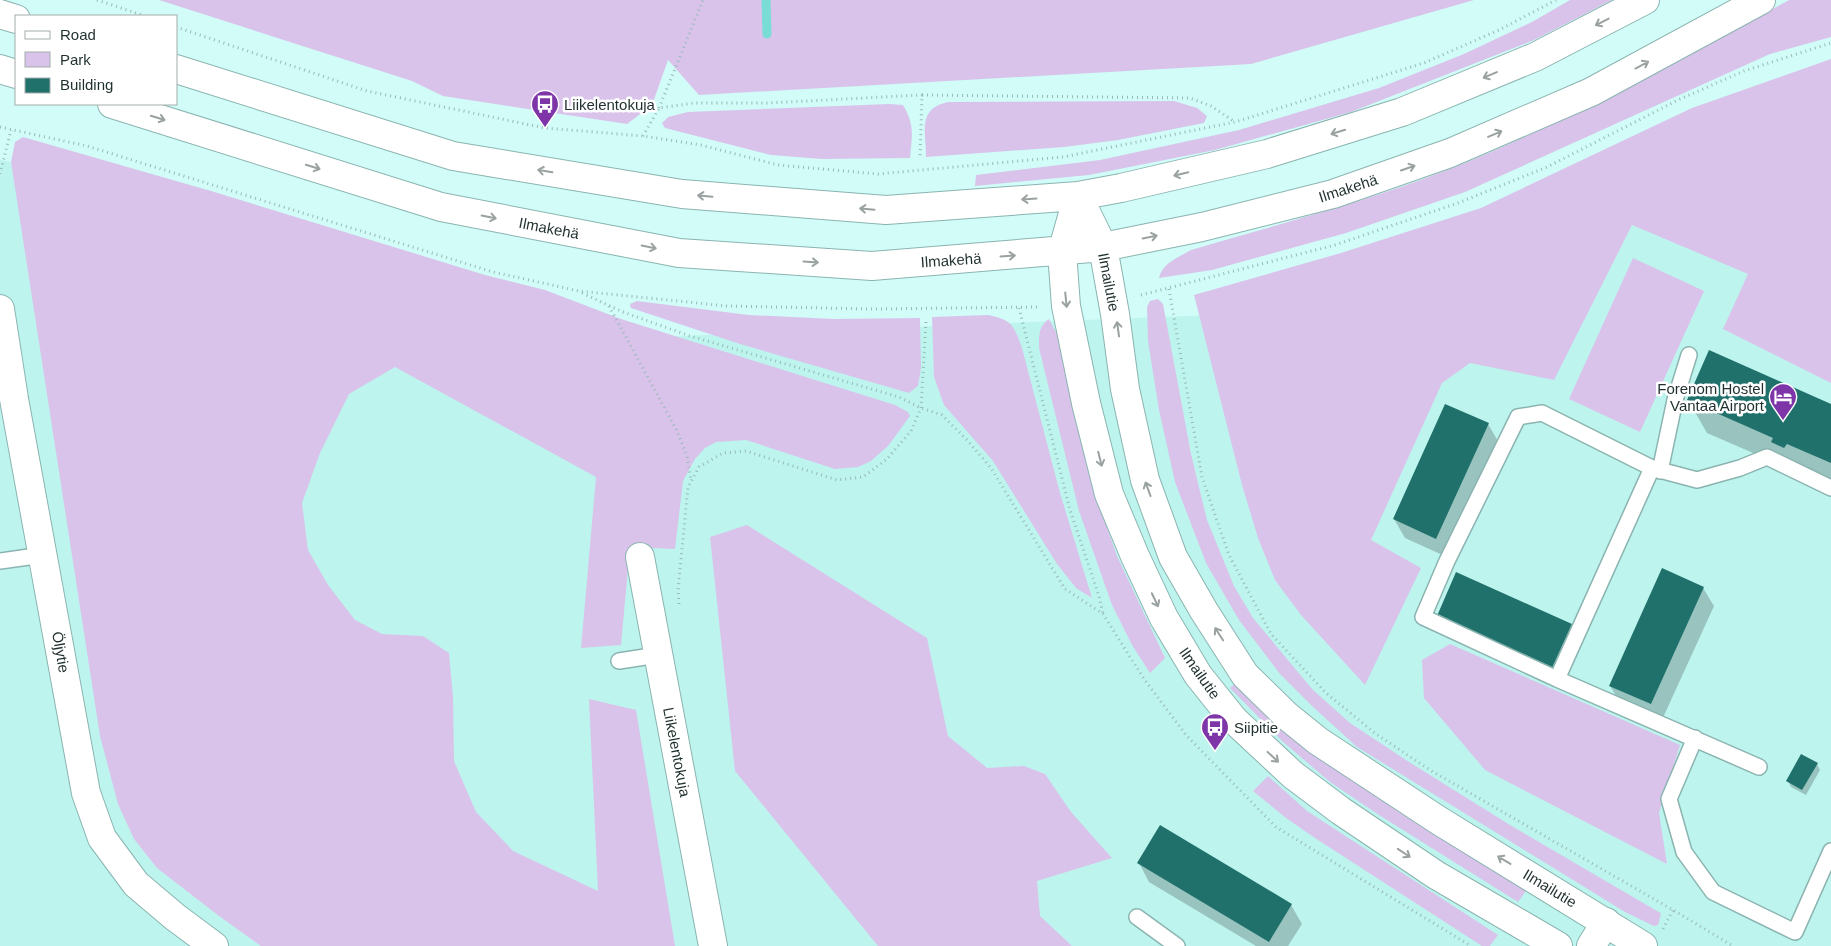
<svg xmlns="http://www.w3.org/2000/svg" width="1831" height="946" font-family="Helvetica,sans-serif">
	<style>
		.built { fill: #bef4ee }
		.green { fill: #d9c3eb }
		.shadow { fill: #0003 }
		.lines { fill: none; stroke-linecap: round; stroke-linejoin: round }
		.stream { stroke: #79ddd5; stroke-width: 9 }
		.building { fill: #20716c }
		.service-casing { stroke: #8bb4b0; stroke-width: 18 }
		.minor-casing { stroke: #8bb4b0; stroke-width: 30 }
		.secondary-casing { stroke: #8bb4b0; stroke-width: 30 }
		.path { stroke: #98bab6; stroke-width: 3; stroke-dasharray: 1 4; stroke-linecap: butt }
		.service { stroke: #fff; stroke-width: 15 }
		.minor { stroke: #fff; stroke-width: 28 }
		.secondary { stroke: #fff; stroke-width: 28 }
		.oneway { stroke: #9aa2a1 }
		.labels { text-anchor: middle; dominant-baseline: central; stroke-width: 5; stroke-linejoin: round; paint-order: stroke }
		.poi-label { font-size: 15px; fill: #1f302e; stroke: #fff; text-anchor: start }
		.street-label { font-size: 15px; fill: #1f302e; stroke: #fff }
	</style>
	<rect width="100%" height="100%" fill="#d1fcf7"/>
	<path class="built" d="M 1831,95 L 1831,946 L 0,946 L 0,160 L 11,162 L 13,174 L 559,341 L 1213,315 Z"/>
	<path class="green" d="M 159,0 L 1474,0 L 1251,64 L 699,95 L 668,60 L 652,105 L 627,124 L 443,96 L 412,81 Z
		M 1570,0 L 1612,0 L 1534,40 L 1351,112 L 1215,150 L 1089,175 L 975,186 L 976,175 L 1100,160 L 1239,130 L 1379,88 L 1464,54 L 1532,22 Z
		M 1789,0 L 1831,0 L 1831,37 L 1770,54 L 1465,192 L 1346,233 L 1212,270 L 1159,278 C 1162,263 1179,257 1191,250 C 1283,223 1376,199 1465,163 C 1577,116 1683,59 1789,0 Z
		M 1831,59 L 1831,383 L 1723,329 L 1748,274 L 1632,225 L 1554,380 L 1470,363 L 1442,383 L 1371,540 L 1421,568 L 1365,685 L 1301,615 L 1275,580 L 1258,538 L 1242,485 L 1194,295 L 1341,253 L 1481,208 L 1692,108 Z
		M 1174,101 L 1197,108 L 1207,116 L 1204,123 L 1118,140 L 1064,147 L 926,157 C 926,131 917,109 948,102 Z
		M 889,104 L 903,105 C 915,125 912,136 910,158 L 822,159 L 771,155 L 665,128 L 662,123 L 668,117 L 688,112 Z
		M 23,137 L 211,191 L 485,275 L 545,290 L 621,319 L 895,405 L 908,412 L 910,416 L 888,446 L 871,461 L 858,467 L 835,469 L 746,440 L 716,442 L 705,448 L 695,459 L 683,481 L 675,549 L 630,547 L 621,645 L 581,648 L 596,477 L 395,367 L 349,394 L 320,453 L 302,503 L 308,550 L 328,585 L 355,620 L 382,634 L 423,636 L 449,653 L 453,697 L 454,761 L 476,812 L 513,851 L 598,891 L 589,699 L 636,710 L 675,946 L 261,946 L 219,916 L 157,868 L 134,839 L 118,804 L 100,736 L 11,162 L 15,142 Z
		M 1633,258 L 1704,291 L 1640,432 L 1569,399 Z
		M 1158,299 L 1163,304 L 1191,454 L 1207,520 L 1234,586 L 1253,618 L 1312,689 L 1350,723 L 1409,762 L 1510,825 L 1657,911 L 1661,913 L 1658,925 L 1654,926 L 1625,912 L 1357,747 L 1312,706 L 1280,674 L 1239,620 L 1206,563 L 1175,482 L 1159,410 L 1148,341 L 1147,307 L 1150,301 Z
		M 637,301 L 749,315 L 834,319 L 920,318 L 921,368 L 918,386 L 909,393 L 740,344 L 631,308 L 630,304 Z
		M 988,315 C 1012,320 1014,325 1022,348 L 1060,493 L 1092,598 L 1076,588 L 1057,564 L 993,461 L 944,405 L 934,377 L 932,317 Z
		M 1049,319 L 1060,340 L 1095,494 L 1117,556 L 1165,658 L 1150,673 L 1132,645 L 1112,605 L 1079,511 L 1039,348 C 1039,337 1038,326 1049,319 Z
		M 747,525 L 927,638 L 948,736 L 987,768 L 1024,766 L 1045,774 L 1071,812 L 1112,858 L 1037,881 L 1040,916 L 1072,946 L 878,946 L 735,771 L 710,537 Z
		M 1450,644 L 1680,745 L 1659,813 L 1667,864 L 1485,770 L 1424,698 L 1422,660 Z
		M 1237,682 L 1528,888 L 1518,902 L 1379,815 L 1330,782 L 1282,741 L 1230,688 Z
		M 1268,776 L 1307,811 L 1498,935 L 1490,946 L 1482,946 L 1315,838 L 1286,818 L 1253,791 Z"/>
	<path class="shadow" d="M 1688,400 L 1831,405 L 1831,487 L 1707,433 Z
		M 1488,424 L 1499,443 L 1447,557 L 1405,538 L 1394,519 Z
		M 1703,588 L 1714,606 L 1661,722 L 1621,704 L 1610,686 Z
		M 1438,616 L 1571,625 L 1582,644 L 1563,686 Z
		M 1817,764 L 1820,770 L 1806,795 L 1791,787 L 1788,781 Z
		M 1139,863 L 1291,905 L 1302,924 L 1288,946 L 1256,946 L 1149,882 Z"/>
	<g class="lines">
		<path class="stream" d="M 766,0 L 767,34"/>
	</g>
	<path class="building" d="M 1709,350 L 1831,404 L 1831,463 L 1787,444 L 1784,448 L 1771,442 L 1773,438 L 1687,400 Z
		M 1445,404 L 1489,423 L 1436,539 L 1393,519 Z
		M 1662,568 L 1704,587 L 1651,704 L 1609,686 Z
		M 1456,572 L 1572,624 L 1552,668 L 1437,616 Z
		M 1801,754 L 1818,763 L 1802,790 L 1786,781 Z
		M 1160,825 L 1292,904 L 1269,942 L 1137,863 Z"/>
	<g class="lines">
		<g class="service-casing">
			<path id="service" d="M 1660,471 L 1675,400 L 1689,355
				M 0,561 L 43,555
				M 619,661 L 658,655
				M 1557,679 L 1652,468
				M 1695,738 L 1669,799 L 1684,852 L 1713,892 L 1795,932 L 1831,851
				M 1759,767 L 1557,679 L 1423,617 L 1447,561 L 1518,417 L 1542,413 L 1652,468 L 1697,480 L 1740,468 L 1767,457 L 1831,488
				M 1137,917 L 1177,946"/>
		</g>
		<g class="minor-casing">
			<path id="minor" d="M 0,309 L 14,399 L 86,793 L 102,838 L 136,884 L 175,917 L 214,946
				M 640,557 L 713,946
				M 1591,946 L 1606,922"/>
		</g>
		<g class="secondary-casing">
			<path id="secondary" d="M 0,14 L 16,19
				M 0,69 L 16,74
				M 176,69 L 453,156 L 682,194 L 886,210 L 1078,196 L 1121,188 L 1267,154 L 1402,112 L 1535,57 L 1645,0
				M 112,104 L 441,207 L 679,253 L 872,266 L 1103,247 L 1202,227 L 1333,194 L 1450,153 L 1591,92 L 1761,0
				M 1078,196 L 1103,247 L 1115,314 L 1125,389 L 1145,480 L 1173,557 L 1204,611 L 1245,675 L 1287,716 L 1318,741 L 1438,820 L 1643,946
				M 1078,196 L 1062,252 L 1066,306 L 1086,403 L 1109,494 L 1135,556 L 1164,618 L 1198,675 L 1234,720 L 1293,775 L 1341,811 L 1436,875 L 1558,946"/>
		</g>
		<path class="path" d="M 97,0 L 145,16
			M 176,27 L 367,91 L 545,128 L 643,136 L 701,145 L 778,165 L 878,174 L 1063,157 L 1235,122 L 1424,63 L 1499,30 L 1556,0
			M 922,95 L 1190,98 L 1211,106 L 1235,122
			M 659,108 L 703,0
			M 0,127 L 87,146 L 493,272 L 579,291 L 727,306 L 873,309 L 1038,307
			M 643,136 L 659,108 L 694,103 L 767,103 L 922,95 L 920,158
			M 0,174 L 11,130
			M 1169,289 L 1202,477 L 1229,555 L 1271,634 L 1326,693 L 1376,734 L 1430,770 L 1673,910 L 1733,946
			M 582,293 L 623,312 L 690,336 L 899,397 L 921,408 L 942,415 L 967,440 L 991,468 L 1065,589 L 1103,614 L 1144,679 L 1186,735 L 1276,827 L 1471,946
			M 1141,295 L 1335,245 L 1458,203 L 1547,167 L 1680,99 L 1744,71 L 1831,43
			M 609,306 L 677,431 L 687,456 L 691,480
			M 1019,308 L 1070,510 L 1099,596 L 1103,614
			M 679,604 L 678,590 L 688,487 L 699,467 L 723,453 L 746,451 L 837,480 L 863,477 L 887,459 L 911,431 L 921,408 L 926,321
			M 1663,929 L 1673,910"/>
		<use href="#service" class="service"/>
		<use href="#minor" class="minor"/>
		<use href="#secondary" class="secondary"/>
	</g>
	<defs><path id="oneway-shaft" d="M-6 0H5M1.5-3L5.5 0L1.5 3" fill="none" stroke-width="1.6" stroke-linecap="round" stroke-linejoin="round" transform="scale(1.25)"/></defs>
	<g class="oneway">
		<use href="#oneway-shaft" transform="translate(1602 22) rotate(153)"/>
		<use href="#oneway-shaft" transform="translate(1642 65) rotate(-28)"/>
		<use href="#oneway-shaft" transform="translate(1490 75) rotate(157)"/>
		<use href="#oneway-shaft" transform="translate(158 118) rotate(17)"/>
		<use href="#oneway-shaft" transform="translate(1338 132) rotate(163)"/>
		<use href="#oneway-shaft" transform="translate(1495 134) rotate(-23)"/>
		<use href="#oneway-shaft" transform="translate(313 167) rotate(17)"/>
		<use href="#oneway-shaft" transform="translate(1408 168) rotate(-19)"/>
		<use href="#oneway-shaft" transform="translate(545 171) rotate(-171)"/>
		<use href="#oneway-shaft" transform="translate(1181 174) rotate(167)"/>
		<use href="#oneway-shaft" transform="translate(705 196) rotate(-175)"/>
		<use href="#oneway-shaft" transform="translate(1029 199) rotate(176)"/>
		<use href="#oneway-shaft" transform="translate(867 209) rotate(-175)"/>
		<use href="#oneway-shaft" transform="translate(489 217) rotate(11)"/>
		<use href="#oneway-shaft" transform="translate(1150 237) rotate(-12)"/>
		<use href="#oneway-shaft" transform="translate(649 247) rotate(11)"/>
		<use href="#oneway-shaft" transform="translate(1008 256) rotate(-4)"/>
		<use href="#oneway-shaft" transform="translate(811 262) rotate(4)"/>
		<use href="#oneway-shaft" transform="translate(1066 300) rotate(84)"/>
		<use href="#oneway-shaft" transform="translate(1118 329) rotate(-98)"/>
		<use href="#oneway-shaft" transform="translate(1100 459) rotate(76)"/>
		<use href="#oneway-shaft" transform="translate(1148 489) rotate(-110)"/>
		<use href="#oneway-shaft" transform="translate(1155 600) rotate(65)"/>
		<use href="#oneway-shaft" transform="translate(1219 634) rotate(-123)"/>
		<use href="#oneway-shaft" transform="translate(1273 757) rotate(43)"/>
		<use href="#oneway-shaft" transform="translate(1404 853) rotate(34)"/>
		<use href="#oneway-shaft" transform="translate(1504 860) rotate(-149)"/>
	</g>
	<defs>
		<g id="bus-pin" transform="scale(1.4375)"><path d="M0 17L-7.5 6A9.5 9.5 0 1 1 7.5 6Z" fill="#7d35a8" stroke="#fff"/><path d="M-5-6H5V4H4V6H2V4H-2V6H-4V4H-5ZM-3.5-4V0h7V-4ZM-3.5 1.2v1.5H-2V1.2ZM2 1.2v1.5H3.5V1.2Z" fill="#fff"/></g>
		<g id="hotel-pin" transform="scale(1.4375)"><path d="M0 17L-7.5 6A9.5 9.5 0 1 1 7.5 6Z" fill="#7d35a8" stroke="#fff"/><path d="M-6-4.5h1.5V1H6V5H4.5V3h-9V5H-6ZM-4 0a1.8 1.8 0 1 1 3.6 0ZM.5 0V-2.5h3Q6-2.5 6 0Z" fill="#fff"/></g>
	</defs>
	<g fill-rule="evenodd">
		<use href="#bus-pin" x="545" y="104"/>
		<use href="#hotel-pin" x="1783" y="397"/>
		<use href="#bus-pin" x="1215" y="727"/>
	</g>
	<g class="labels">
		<g class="poi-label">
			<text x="564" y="104">Liikelentokuja</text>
			<text x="1764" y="388" text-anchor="end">Forenom Hostel<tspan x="1764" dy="17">Vantaa Airport</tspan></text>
			<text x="1234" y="727">Siipitie</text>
		</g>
		<g class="street-label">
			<text transform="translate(1348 188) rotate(-18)">Ilmakehä</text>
			<text transform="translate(549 228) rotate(11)">Ilmakehä</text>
			<text transform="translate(951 260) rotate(-4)">Ilmakehä</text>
			<text transform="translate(1109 282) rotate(79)">Ilmailutie</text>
			<text transform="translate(61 652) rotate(80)">Öljytie</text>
			<text transform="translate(1200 673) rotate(55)">Ilmailutie</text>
			<text transform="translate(677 752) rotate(79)">Liikelentokuja</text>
			<text transform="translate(1550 888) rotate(31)">Ilmailutie</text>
		</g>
	</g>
	<rect x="15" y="15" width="162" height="90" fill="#ffffff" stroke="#a5acab"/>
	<rect x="25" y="31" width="25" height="8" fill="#ffffff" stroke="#a5acab"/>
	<text x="60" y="40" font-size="15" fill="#1f302e">Road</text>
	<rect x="25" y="52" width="25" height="15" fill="#d9c3eb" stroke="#a5acab"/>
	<text x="60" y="65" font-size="15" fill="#1f302e">Park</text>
	<rect x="25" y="78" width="25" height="15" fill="#20716c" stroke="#a5acab"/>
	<text x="60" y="90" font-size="15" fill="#1f302e">Building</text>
</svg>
